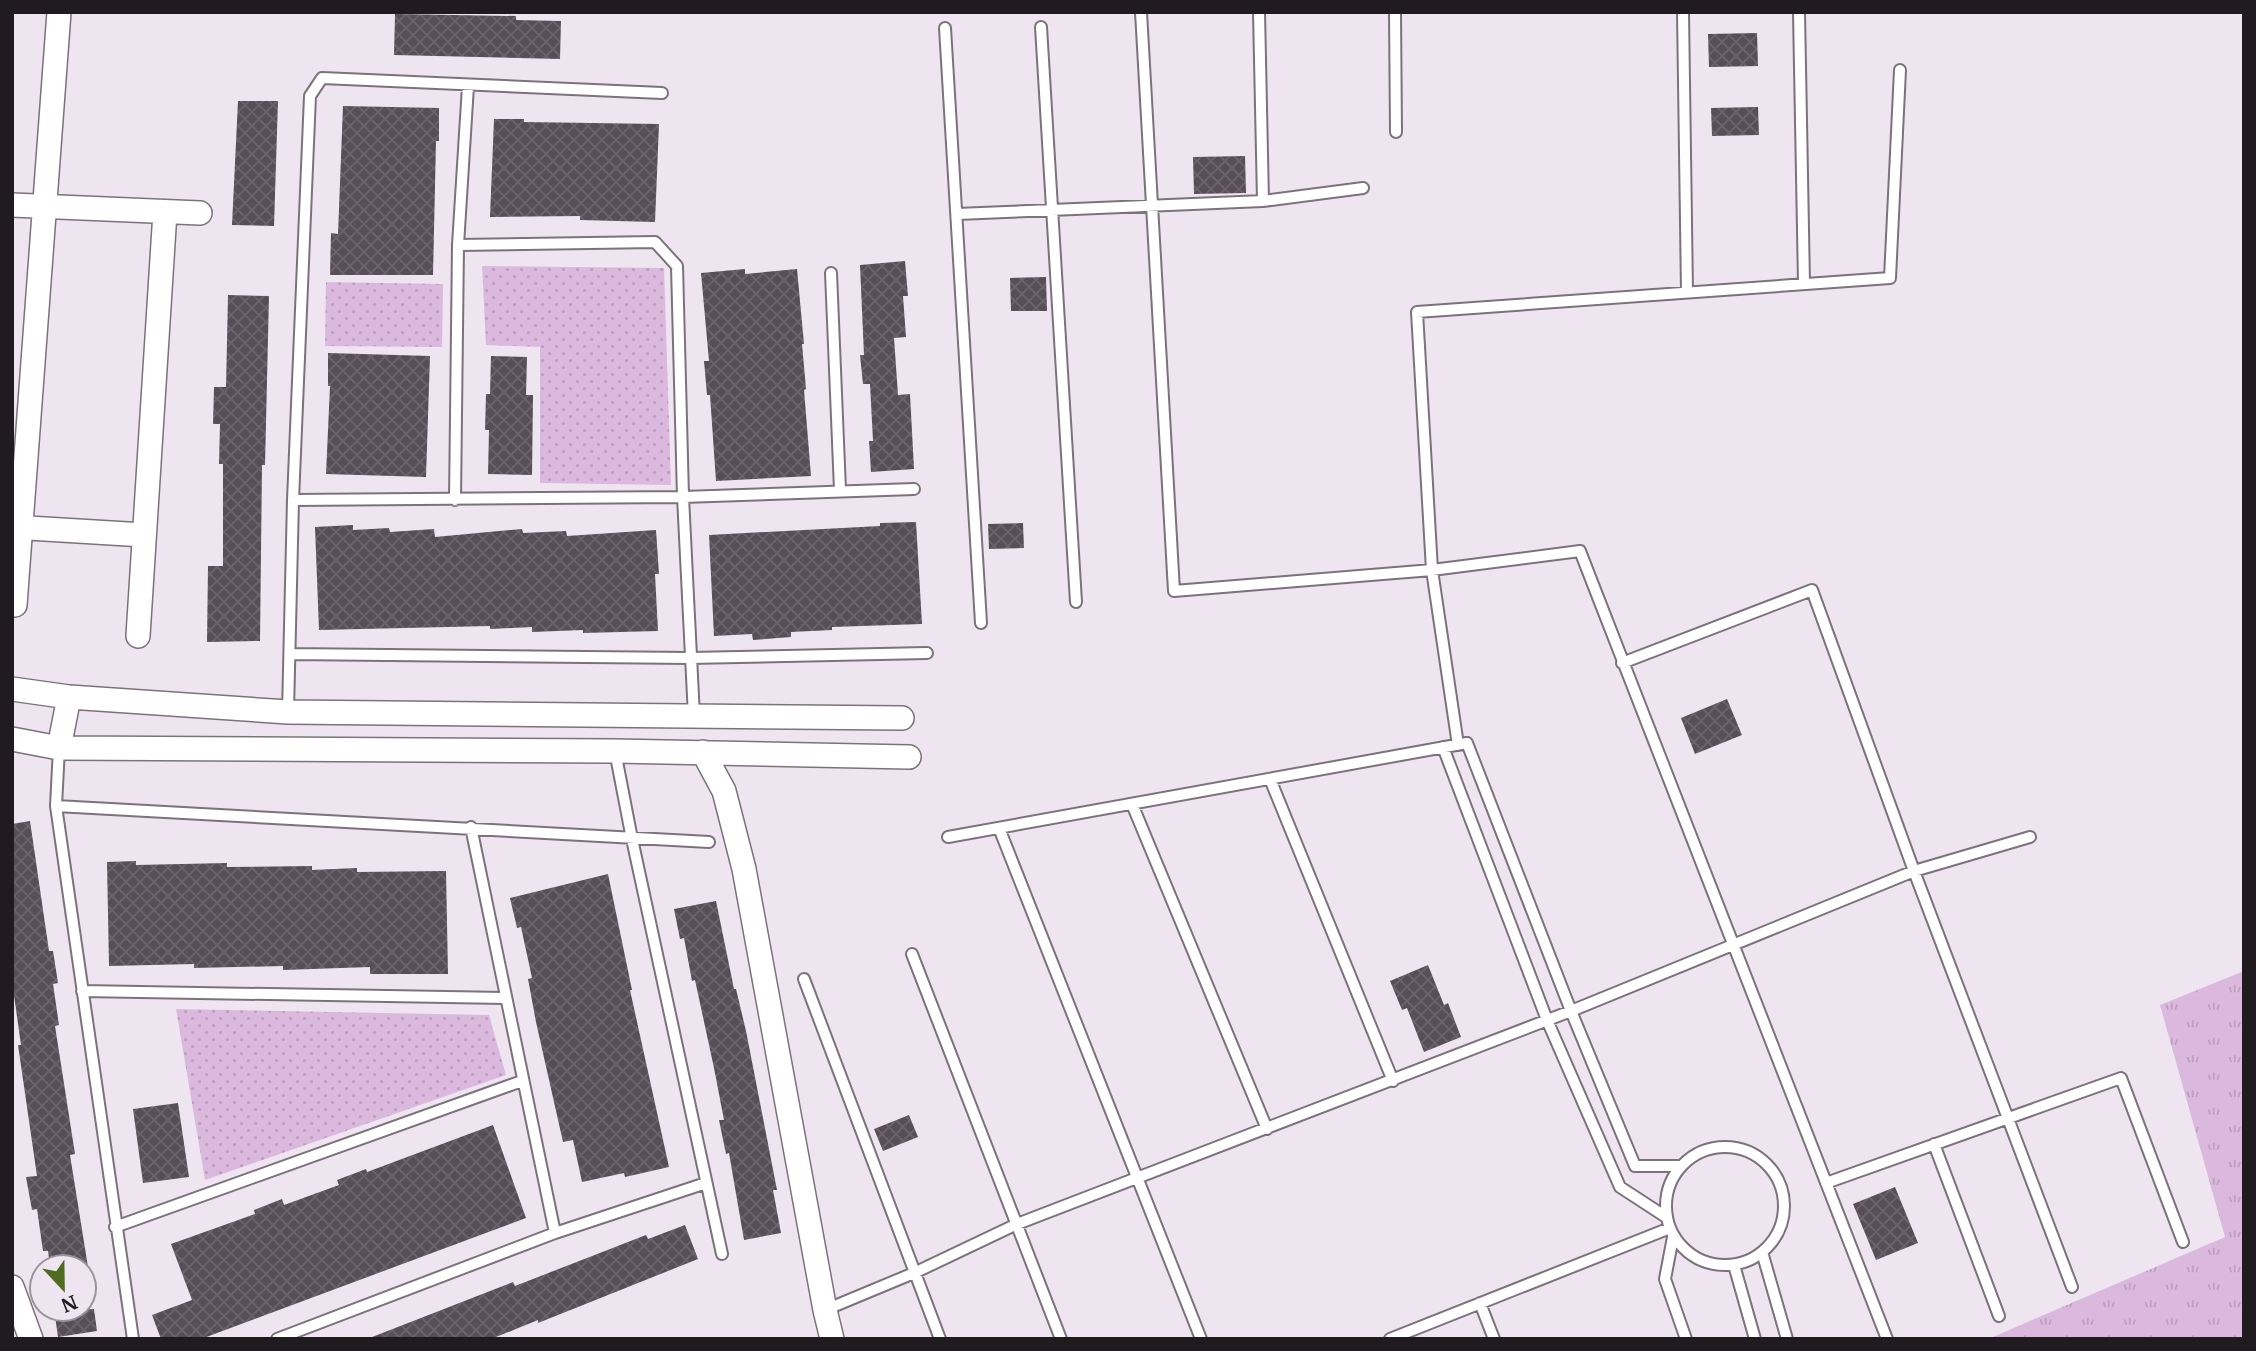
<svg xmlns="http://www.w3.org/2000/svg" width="2256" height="1351" font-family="Merriweather,serif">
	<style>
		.grass { fill: url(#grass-tufts) }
		.park { fill: url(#park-dots) }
		.building { fill: url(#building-cross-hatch) }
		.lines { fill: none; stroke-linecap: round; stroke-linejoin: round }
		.lane-casing { stroke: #7b727c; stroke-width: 14 }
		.street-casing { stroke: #7b727c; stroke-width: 26 }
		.lane { stroke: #fff; stroke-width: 10 }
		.street { stroke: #fff; stroke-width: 23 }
	</style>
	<defs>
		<pattern id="grass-tufts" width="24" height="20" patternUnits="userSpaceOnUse" patternTransform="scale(1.75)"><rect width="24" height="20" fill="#dbb9de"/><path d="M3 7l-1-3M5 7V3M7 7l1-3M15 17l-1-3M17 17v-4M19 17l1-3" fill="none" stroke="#bc9ebe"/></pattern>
		<pattern id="park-dots" width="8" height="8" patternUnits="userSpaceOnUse" patternTransform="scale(1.75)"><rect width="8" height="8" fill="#dbb9de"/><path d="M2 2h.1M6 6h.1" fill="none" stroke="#bc9ebe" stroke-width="1.8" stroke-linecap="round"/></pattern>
		<pattern id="building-cross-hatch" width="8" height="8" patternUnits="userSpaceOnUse" patternTransform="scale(1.75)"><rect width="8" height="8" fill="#574e57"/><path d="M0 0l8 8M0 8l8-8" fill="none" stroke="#6b646b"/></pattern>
	</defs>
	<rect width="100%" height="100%" fill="#efe5f0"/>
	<path class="grass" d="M 2244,971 L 2244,1339 L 1988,1339 L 2225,1237 L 2160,1005 Z"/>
	<path class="park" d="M 482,266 L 664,268 L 671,485 L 540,483 L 540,347 L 486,345 Z
		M 326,282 L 443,284 L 442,347 L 325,346 Z
		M 176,1009 L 489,1015 L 506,1075 L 205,1180 Z"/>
	<path class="building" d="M 395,14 L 516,16 L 516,20 L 561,21 L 560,59 L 394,55 Z
		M 1757,33 L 1758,66 L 1709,67 L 1708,34 Z
		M 238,101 L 278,101 L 274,226 L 232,225 Z
		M 343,106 L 439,108 L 439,141 L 436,141 L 433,275 L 330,275 L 331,233 L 338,234 Z
		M 1758,107 L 1759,135 L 1712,136 L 1711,108 Z
		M 494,119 L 524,119 L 524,122 L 659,124 L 655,222 L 580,220 L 580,216 L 490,217 Z
		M 1245,156 L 1246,193 L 1194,194 L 1193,157 Z
		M 905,261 L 908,296 L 903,296 L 906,337 L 894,338 L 898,395 L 910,394 L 914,469 L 871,472 L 869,441 L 873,441 L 870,384 L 863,384 L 860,355 L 864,355 L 860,265 Z
		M 745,269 L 745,274 L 797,269 L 804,344 L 802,344 L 806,389 L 804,390 L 811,476 L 716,481 L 710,395 L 707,395 L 704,361 L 709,361 L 701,273 Z
		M 1046,277 L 1047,311 L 1011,311 L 1010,278 Z
		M 228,295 L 269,296 L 265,465 L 262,465 L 260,641 L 207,642 L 208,566 L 223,566 L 223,464 L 219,464 L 220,424 L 213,424 L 214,387 L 226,387 Z
		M 328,353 L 430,356 L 426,477 L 326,474 L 330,386 L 328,386 Z
		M 491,356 L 527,357 L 526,395 L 533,395 L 532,475 L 488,474 L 489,430 L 485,430 L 486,394 L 490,394 Z
		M 916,522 L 922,624 L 832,627 L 832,630 L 791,632 L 791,637 L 753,640 L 752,634 L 714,636 L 709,535 L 880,526 L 880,523 Z
		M 1023,523 L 1024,548 L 989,549 L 988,524 Z
		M 353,525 L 353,530 L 389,528 L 390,532 L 434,529 L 435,537 L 522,529 L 523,533 L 566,531 L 567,536 L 656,530 L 659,574 L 655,574 L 658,631 L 583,633 L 583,630 L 532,632 L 532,627 L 490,629 L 490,626 L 319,630 L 315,527 Z
		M 1727,699 L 1742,735 L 1695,754 L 1681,718 Z
		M 30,821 L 49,951 L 53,951 L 58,983 L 53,984 L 59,1025 L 55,1026 L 75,1154 L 70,1155 L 88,1267 L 50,1267 L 48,1251 L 43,1251 L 37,1209 L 32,1210 L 26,1177 L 37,1176 L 18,1045 L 21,1045 L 12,981 L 12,824 Z
		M 136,861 L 136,865 L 227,863 L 227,867 L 312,866 L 312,870 L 357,868 L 357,872 L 446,871 L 448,974 L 370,974 L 370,967 L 283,970 L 283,966 L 194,968 L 194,964 L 109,966 L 107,862 Z
		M 608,874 L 632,990 L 630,990 L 669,1167 L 625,1177 L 624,1173 L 582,1182 L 573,1140 L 563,1142 L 536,1022 L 528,979 L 532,978 L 521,927 L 517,928 L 510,898 Z
		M 716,901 L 734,989 L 736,989 L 746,1031 L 777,1190 L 773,1190 L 781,1233 L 744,1240 L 729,1153 L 726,1154 L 719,1120 L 724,1120 L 714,1068 L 695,980 L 692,981 L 684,938 L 680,939 L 674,909 Z
		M 1428,965 L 1444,1005 L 1448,1003 L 1461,1037 L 1424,1052 L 1407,1008 L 1402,1010 L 1390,981 Z
		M 178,1103 L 189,1177 L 143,1183 L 133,1109 Z
		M 909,1115 L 918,1137 L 883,1151 L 874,1129 Z
		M 493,1125 L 526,1218 L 201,1339 L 161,1339 L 152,1315 L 192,1300 L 171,1244 L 255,1214 L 254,1210 L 282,1199 L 284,1205 L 339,1185 L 337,1180 L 366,1169 L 367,1172 Z
		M 1895,1187 L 1918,1243 L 1876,1260 L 1853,1204 Z
		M 685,1225 L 698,1259 L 538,1323 L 538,1320 L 491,1339 L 367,1339 L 513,1282 L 515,1286 L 646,1235 L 648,1239 Z
		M 54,1309 L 94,1309 L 97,1331 L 58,1337 Z"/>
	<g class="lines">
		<g class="lane-casing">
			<path id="lane" d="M 1141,12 L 1174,591 L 1432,570 L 1580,551 L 1887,1339
				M 1259,12 L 1263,201
				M 1395,12 L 1396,132
				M 1683,12 L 1687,292
				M 1799,12 L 1804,284
				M 1041,27 L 1076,602
				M 945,28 L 981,623
				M 957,214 L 1263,201 L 1363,188
				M 458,245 L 655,242 L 677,266 L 683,497 L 694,716
				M 831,273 L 840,490
				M 293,500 L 683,497 L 914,489
				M 455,500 L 458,245 L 468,86
				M 290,654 L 690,658 L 927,653
				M 1622,663 L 1812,590 L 1914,871 L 2072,1287
				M 288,712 L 293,500 L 310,96 L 322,78 L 662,93
				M 1458,745 L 1432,570 L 1417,312 L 1890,278 L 1900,70
				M 1443,747 L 1547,1020 L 1620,1187 L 1666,1217
				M 59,748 L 56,806 L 133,1339
				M 615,751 L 632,839 L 722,1254
				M 1270,779 L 1393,1081
				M 1132,804 L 1267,1129
				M 56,806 L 709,842
				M 471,827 L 555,1233
				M 999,828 L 1201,1339
				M 948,837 L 1467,743 L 1571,1011 L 1635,1166 L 1681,1166
				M 912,954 L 1061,1339
				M 804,979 L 940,1339
				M 82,991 L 505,998
				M 1934,1144 L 1999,1316
				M1666 1206a59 59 0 1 1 118 0a59 59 0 1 1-118 0Z
				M 1826,1183 L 2121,1078 L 2183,1242
				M 115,1227 L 522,1081
				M 1673,1237 L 1665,1279 L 1686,1339
				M 1762,1252 L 1787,1339
				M 1734,1265 L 1755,1339
				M 1480,1303 L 1494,1339
				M 825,1310 L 914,1273 L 1017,1224 L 1571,1011 L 1914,871 L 2030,837
				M 277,1339 L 555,1233 L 706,1183
				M 1390,1339 L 1670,1228"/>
		</g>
		<g class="street-casing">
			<path id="street" d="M 12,205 L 200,213
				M 12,527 L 144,535
				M 15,605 L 59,12
				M 138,636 L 165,212
				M 12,689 L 69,697 L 288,712 L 902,718
				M 12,739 L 59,748 L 615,751 L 909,757
				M 59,748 L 69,697
				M 703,752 L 724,791 L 744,869 L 825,1310 L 832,1339
				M 12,1287 L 31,1339"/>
		</g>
		<use href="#lane" class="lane"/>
		<use href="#street" class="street"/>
	</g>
	<rect width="2256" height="1351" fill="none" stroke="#1f1b1f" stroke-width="28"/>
	<g transform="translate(63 1288) rotate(158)"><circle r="33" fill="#efe5f0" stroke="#9c949c" stroke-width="2"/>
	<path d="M0-5L12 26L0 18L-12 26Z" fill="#4f6b1f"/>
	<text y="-10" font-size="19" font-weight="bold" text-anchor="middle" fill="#1f1b1f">N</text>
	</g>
</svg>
